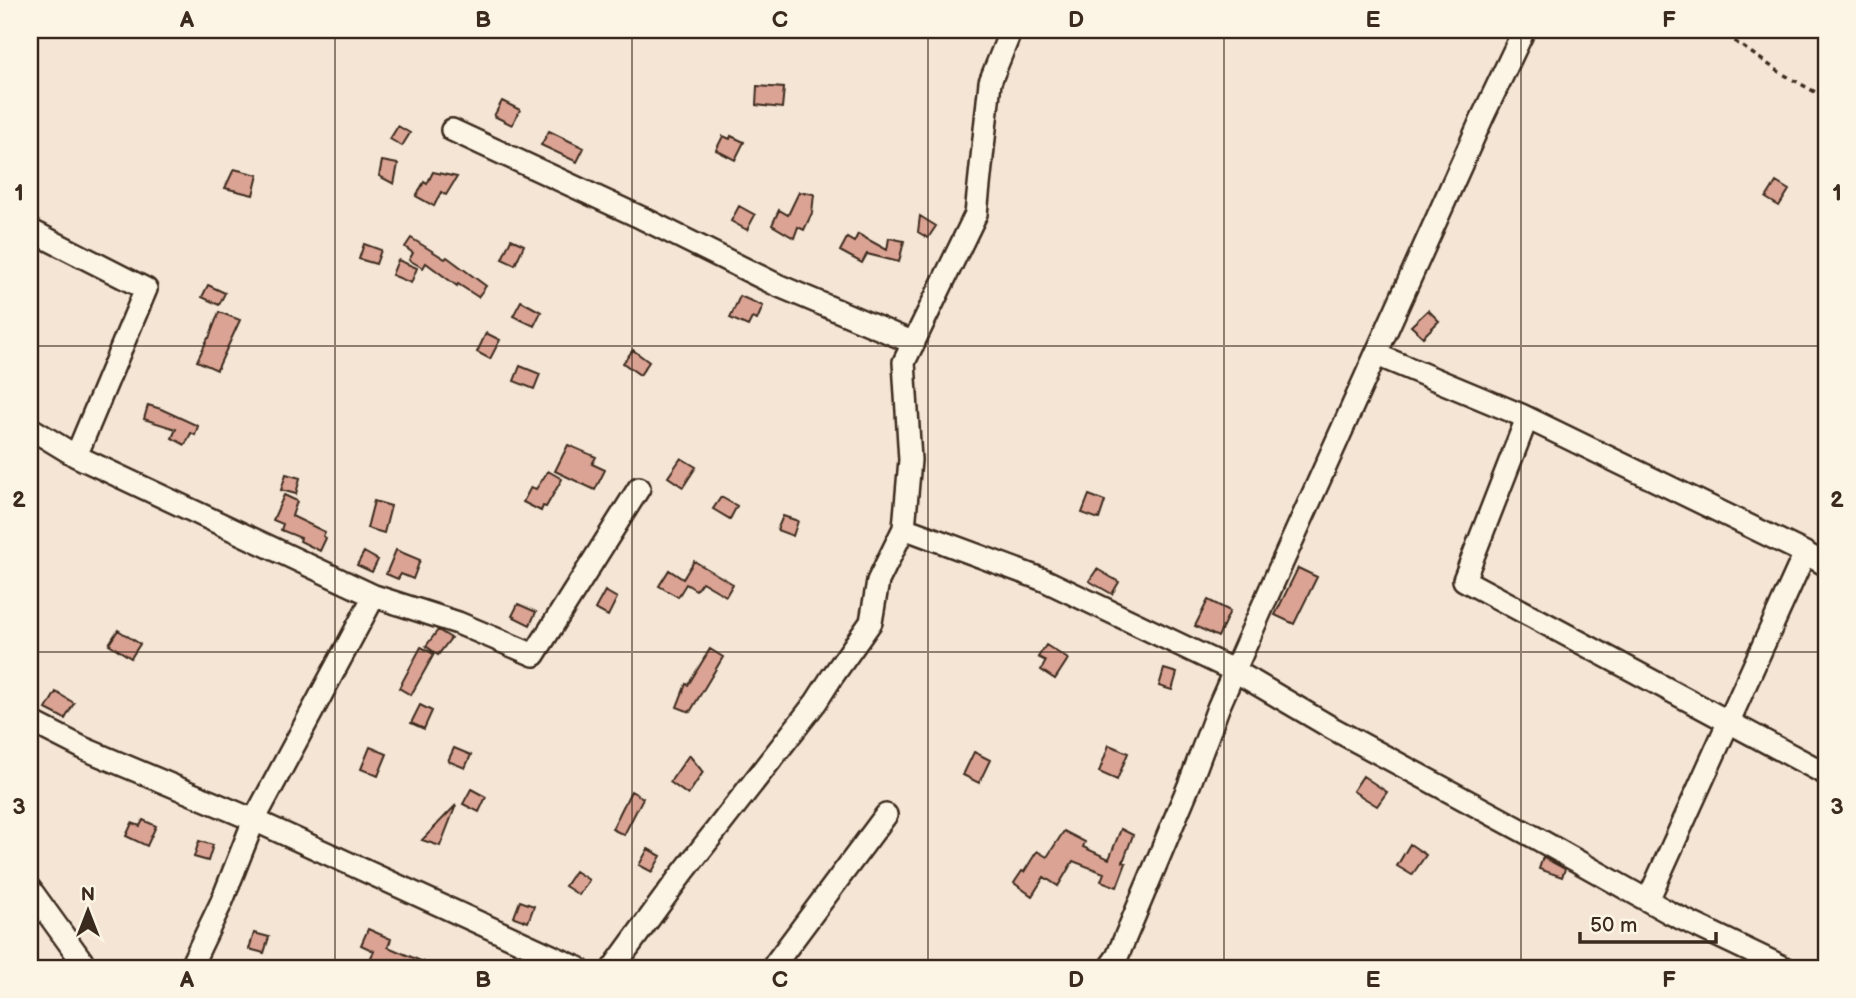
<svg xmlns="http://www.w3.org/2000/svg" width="1856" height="998" font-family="'Balsamiq Sans',sans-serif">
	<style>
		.building { fill: #dba394; stroke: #3b2a1e; stroke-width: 2 }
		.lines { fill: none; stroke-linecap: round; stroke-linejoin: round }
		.minor-casing { stroke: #3b2a1e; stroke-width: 26 }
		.path { stroke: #3b2a1e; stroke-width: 3.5; stroke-dasharray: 5 5; stroke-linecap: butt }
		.minor { stroke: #fcf5e5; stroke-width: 21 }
		.grid { fill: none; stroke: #3b2a1e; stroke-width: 2; stroke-opacity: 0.55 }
		.neatline { fill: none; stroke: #3b2a1e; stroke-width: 2.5 }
		.grid-label { font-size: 23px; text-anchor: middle; font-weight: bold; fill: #3b2a1e }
	</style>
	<rect width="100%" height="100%" fill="#f5e5d5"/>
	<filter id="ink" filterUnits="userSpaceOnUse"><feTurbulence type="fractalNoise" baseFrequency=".0143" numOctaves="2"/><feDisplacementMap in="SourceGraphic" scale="14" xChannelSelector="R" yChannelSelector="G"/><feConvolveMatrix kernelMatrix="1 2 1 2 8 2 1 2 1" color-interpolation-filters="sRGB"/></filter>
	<g filter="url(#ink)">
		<path class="building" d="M 757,86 L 784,88 L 782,108 L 756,105 Z
			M 502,101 L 520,110 L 512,125 L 494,116 Z
			M 398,126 L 410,133 L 402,146 L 390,139 Z
			M 549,131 L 584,148 L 577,162 L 541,145 Z
			M 723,136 L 730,139 L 731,136 L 744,142 L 735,160 L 716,150 Z
			M 382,161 L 398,164 L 394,184 L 379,176 Z
			M 234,169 L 258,175 L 253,195 L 225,188 Z
			M 433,172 L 457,177 L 446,195 L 441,192 L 434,206 L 416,196 L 424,182 L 427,184 Z
			M 1776,182 L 1789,190 L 1779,206 L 1766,198 Z
			M 799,192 L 814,194 L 812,213 L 804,230 L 798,227 L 794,238 L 772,225 L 779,210 L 788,215 Z
			M 739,206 L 755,215 L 747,230 L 731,221 Z
			M 920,216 L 936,226 L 928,238 L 918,232 Z
			M 858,234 L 887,250 L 889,238 L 904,241 L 899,262 L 867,254 L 862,263 L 840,251 L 847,238 L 854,242 Z
			M 411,238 L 445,259 L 447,257 L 486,286 L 478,297 L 458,284 L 457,286 L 426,263 L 423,268 L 409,260 L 413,253 L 405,247 Z
			M 511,239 L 524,245 L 515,265 L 502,259 Z
			M 364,244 L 381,250 L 376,264 L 359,259 Z
			M 398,260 L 417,268 L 411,283 L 392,275 Z
			M 208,285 L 225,293 L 219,305 L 202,297 Z
			M 740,296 L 763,306 L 757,320 L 752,318 L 748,326 L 730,318 Z
			M 521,301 L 541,312 L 534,326 L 513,316 Z
			M 1428,310 L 1439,321 L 1423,337 L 1411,326 Z
			M 219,312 L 240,320 L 217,370 L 197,361 L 208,338 L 209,338 Z
			M 486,333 L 500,340 L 490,359 L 477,352 Z
			M 633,350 L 649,362 L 640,375 L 623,363 Z
			M 520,366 L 540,374 L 534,389 L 514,381 Z
			M 148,405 L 161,409 L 198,426 L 195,435 L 191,433 L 185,445 L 172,438 L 176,429 L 144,419 Z
			M 568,445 L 596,457 L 592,464 L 605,470 L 595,490 L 555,471 Z
			M 681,458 L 696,467 L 683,487 L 668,477 Z
			M 548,471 L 562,479 L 546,507 L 543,506 L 541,511 L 523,502 L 531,487 L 536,489 Z
			M 286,474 L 300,478 L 296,494 L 281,490 Z
			M 284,495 L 297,501 L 292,516 L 325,532 L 323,536 L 326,538 L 320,551 L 300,541 L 301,538 L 281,530 L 283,524 L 273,520 Z
			M 1089,495 L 1105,501 L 1099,519 L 1082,513 Z
			M 721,497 L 737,506 L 730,519 L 713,509 Z
			M 374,501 L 391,506 L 384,533 L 367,528 Z
			M 783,516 L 798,521 L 793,536 L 777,530 Z
			M 396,550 L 420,560 L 413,579 L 401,574 L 398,579 L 386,574 Z
			M 364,552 L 378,560 L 372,572 L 357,565 Z
			M 694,561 L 733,584 L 726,596 L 702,582 L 696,590 L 686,584 L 678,597 L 659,586 L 669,570 L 683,579 Z
			M 1298,568 L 1317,577 L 1294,624 L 1275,615 Z
			M 1097,569 L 1119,582 L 1112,594 L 1089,581 Z
			M 605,591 L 617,598 L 608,616 L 595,609 Z
			M 1208,600 L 1230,611 L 1218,637 L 1195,626 Z
			M 518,604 L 536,612 L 530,625 L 512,616 Z
			M 118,630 L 140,644 L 131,658 L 109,644 Z
			M 438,630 L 451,638 L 438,655 L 426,646 Z
			M 1046,645 L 1068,659 L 1055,679 L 1041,670 L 1046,661 L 1038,657 Z
			M 421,647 L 434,654 L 411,695 L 399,688 Z
			M 710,649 L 723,657 L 690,712 L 677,707 L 686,684 L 688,685 Z
			M 1164,669 L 1177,673 L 1172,690 L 1159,686 Z
			M 56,692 L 74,703 L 65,719 L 46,709 Z
			M 420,705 L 432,711 L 424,729 L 411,723 Z
			M 1109,745 L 1128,753 L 1117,780 L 1099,772 Z
			M 370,747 L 387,754 L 378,776 L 361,769 Z
			M 454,748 L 471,755 L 465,768 L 448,761 Z
			M 974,752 L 990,760 L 979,783 L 963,775 Z
			M 689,755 L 703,772 L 688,795 L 670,782 Z
			M 1363,776 L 1387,792 L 1377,806 L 1353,791 Z
			M 471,789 L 486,797 L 479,812 L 463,804 Z
			M 631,791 L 643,798 L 624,835 L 612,829 Z
			M 456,805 L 440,846 L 422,840 Z
			M 143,820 L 156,826 L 147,846 L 126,836 L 132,823 L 140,826 Z
			M 1121,829 L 1133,835 L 1123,862 L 1126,863 L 1117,887 L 1101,881 L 1104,873 L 1073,861 L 1058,886 L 1044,877 L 1032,896 L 1014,883 L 1022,871 L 1024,872 L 1037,851 L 1047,857 L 1064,831 L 1085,842 L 1083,847 L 1109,859 Z
			M 199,841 L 213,845 L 208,861 L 194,857 Z
			M 1410,844 L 1426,855 L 1412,875 L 1397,866 Z
			M 648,849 L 661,856 L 652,872 L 639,865 Z
			M 1543,857 L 1565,869 L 1562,877 L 1539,869 Z
			M 575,871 L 589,880 L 579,895 L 565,886 Z
			M 520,901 L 534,906 L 528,922 L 514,917 Z
			M 368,929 L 391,939 L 388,947 L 437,968 L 366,968 L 374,951 L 361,945 Z
			M 254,933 L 269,937 L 264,953 L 249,949 Z"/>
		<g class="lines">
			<g class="minor-casing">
				<path id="minor" d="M 1011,30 L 990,82 L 976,214 L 904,362 L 910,460 L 904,528 L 1044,580 L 1235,671 L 1332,728 L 1536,838 L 1670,913 L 1785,968
					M 452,130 L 642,218 L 777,285 L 914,343
					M 30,230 L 146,289 L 76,456
					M 1377,355 L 1521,415 L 1805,553 L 1826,565
					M 1527,418 L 1464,580 L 1826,774
					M 30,428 L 76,456 L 374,596
					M 30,721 L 85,749 L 254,820 L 578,968
					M 30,889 L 87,968
					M 1648,900 L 1805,553
					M 190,968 L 222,901 L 254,820 L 374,596 L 458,623 L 534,655 L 639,488
					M 613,968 L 678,879 L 816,702 L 832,677 L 871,622 L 878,581 L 904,528
					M 772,968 L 886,815
					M 1109,968 L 1117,957 L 1190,783 L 1218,708 L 1273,583 L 1483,116 L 1524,30"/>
			</g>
			<path class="path" d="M 1718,30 L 1781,73 L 1826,98"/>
			<use href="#minor" class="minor"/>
		</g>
	</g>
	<path class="grid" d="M 335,30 L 335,968M 632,30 L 632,968M 928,30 L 928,968M 1224,30 L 1224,968M 1521,30 L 1521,968M 30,346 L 1826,346M 30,652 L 1826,652"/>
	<rect width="1856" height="998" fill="none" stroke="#fcf5e5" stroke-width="77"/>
	<g transform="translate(88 911)" stroke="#fcf5e5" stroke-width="5" paint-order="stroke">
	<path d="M0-5L12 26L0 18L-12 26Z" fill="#3b2a1e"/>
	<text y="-10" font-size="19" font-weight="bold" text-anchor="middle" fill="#3b2a1e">N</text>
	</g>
	<path d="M1580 932v10h136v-10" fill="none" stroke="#3b2a1e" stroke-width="3.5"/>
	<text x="1590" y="932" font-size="21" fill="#3b2a1e" stroke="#fcf5e5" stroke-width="5" paint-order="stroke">50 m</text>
	<rect x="38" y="38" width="1780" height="922" class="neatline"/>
	<g class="grid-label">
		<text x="187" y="27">A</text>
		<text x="483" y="27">B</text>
		<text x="780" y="27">C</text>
		<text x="1076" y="27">D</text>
		<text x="1373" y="27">E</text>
		<text x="1669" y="27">F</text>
		<text x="19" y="200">1</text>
		<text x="1837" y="200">1</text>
		<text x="19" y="507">2</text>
		<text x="1837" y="507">2</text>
		<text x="19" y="814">3</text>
		<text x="1837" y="814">3</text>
		<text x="187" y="987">A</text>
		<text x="483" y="987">B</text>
		<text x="780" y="987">C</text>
		<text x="1076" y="987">D</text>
		<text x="1373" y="987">E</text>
		<text x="1669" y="987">F</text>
	</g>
</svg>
